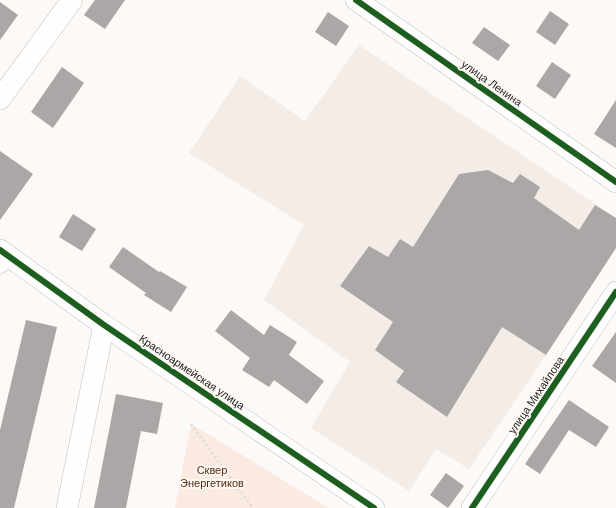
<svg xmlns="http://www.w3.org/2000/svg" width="616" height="508" font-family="Helvetica,sans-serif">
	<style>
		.built { fill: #f4ece6 }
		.green { fill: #fbeae2 }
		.building { fill: #aaa7a6 }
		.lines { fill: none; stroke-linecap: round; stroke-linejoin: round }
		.service-casing { stroke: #c3c0be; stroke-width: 12 }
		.minor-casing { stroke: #c3c0be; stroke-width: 22 }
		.path { stroke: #dadad9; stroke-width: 2.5; stroke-dasharray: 2 3; stroke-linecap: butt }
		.service { stroke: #fffefe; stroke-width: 11 }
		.minor { stroke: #fffefe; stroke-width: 21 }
		.cycleway-casing { stroke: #fef8f5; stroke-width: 8 }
		.cycleway { stroke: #1b5e20; stroke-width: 6 }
		.labels { text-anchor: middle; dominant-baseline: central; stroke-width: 4; stroke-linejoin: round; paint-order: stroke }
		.street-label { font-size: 11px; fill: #262422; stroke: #fef8f5 }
		.park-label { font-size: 11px; fill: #55280c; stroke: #fef8f5 }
	</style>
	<rect width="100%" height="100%" fill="#fcf9f7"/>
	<path class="built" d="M 359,45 L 616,218 L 616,248 L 546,355 L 469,469 L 436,449 L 409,491 L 311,428 L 350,362 L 264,300 L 304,225 L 189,153 L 240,76 L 305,121 Z"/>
	<path class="green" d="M 191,424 L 329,508 L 175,508 Z"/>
	<path class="building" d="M 95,0 L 125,0 L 105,29 L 84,15 Z
		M 0,2 L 18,15 L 0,40 Z
		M 550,11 L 569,24 L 555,45 L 536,32 Z
		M 328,12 L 349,26 L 336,46 L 315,32 Z
		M 484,27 L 510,45 L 498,61 L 472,43 Z
		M 552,62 L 571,75 L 555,99 L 536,86 Z
		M 62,67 L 84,83 L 53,128 L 31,112 Z
		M 616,100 L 616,148 L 594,134 Z
		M 0,151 L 33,174 L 0,220 Z
		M 488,170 L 513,183 L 520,174 L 540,187 L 534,198 L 579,230 L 595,205 L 616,218 L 616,248 L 546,355 L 502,327 L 447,417 L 396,382 L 404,371 L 375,350 L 393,322 L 340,286 L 369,246 L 388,257 L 400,239 L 413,247 L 459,174 Z
		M 73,214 L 96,229 L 82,251 L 59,237 Z
		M 123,247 L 159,272 L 160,271 L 187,287 L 171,312 L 144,295 L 146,293 L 109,267 Z
		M 231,310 L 264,335 L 270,325 L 297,342 L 289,355 L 324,381 L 307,404 L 274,380 L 269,387 L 242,370 L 250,358 L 215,331 Z
		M 26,320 L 57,327 L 14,508 L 0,508 L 0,430 Z
		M 616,332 L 616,383 L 592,366 Z
		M 116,394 L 163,403 L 157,434 L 141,431 L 126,508 L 94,508 Z
		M 569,400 L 609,427 L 596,447 L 569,430 L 540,474 L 525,464 Z
		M 446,473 L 464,486 L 448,508 L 430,495 Z"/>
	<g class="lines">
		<g class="service-casing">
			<path id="service" d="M 0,268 L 13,259"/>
		</g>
		<g class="minor-casing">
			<path id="minor" d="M 356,0 L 616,182
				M 0,99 L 72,0
				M 0,250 L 104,325 L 374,508
				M 67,508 L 104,325
				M 472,508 L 616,292"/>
		</g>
		<path class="path" d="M 191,424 L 253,508"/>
		<use href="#service" class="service"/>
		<use href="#minor" class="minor"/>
		<g class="cycleway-casing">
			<path id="cycleway" d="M 356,0 L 616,182
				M 0,250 L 104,325 L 374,508
				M 472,508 L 616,292"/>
		</g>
		<use href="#cycleway" class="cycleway"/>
	</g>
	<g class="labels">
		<g class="street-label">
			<text transform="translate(492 83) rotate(35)">улица Ленина</text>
			<text transform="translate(192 372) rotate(34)">Красноармейская улица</text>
			<text transform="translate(536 395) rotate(-56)">улица Михайлова</text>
		</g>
		<g class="park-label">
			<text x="212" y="470">Сквер<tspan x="212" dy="13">Энергетиков</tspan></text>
		</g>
	</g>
</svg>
